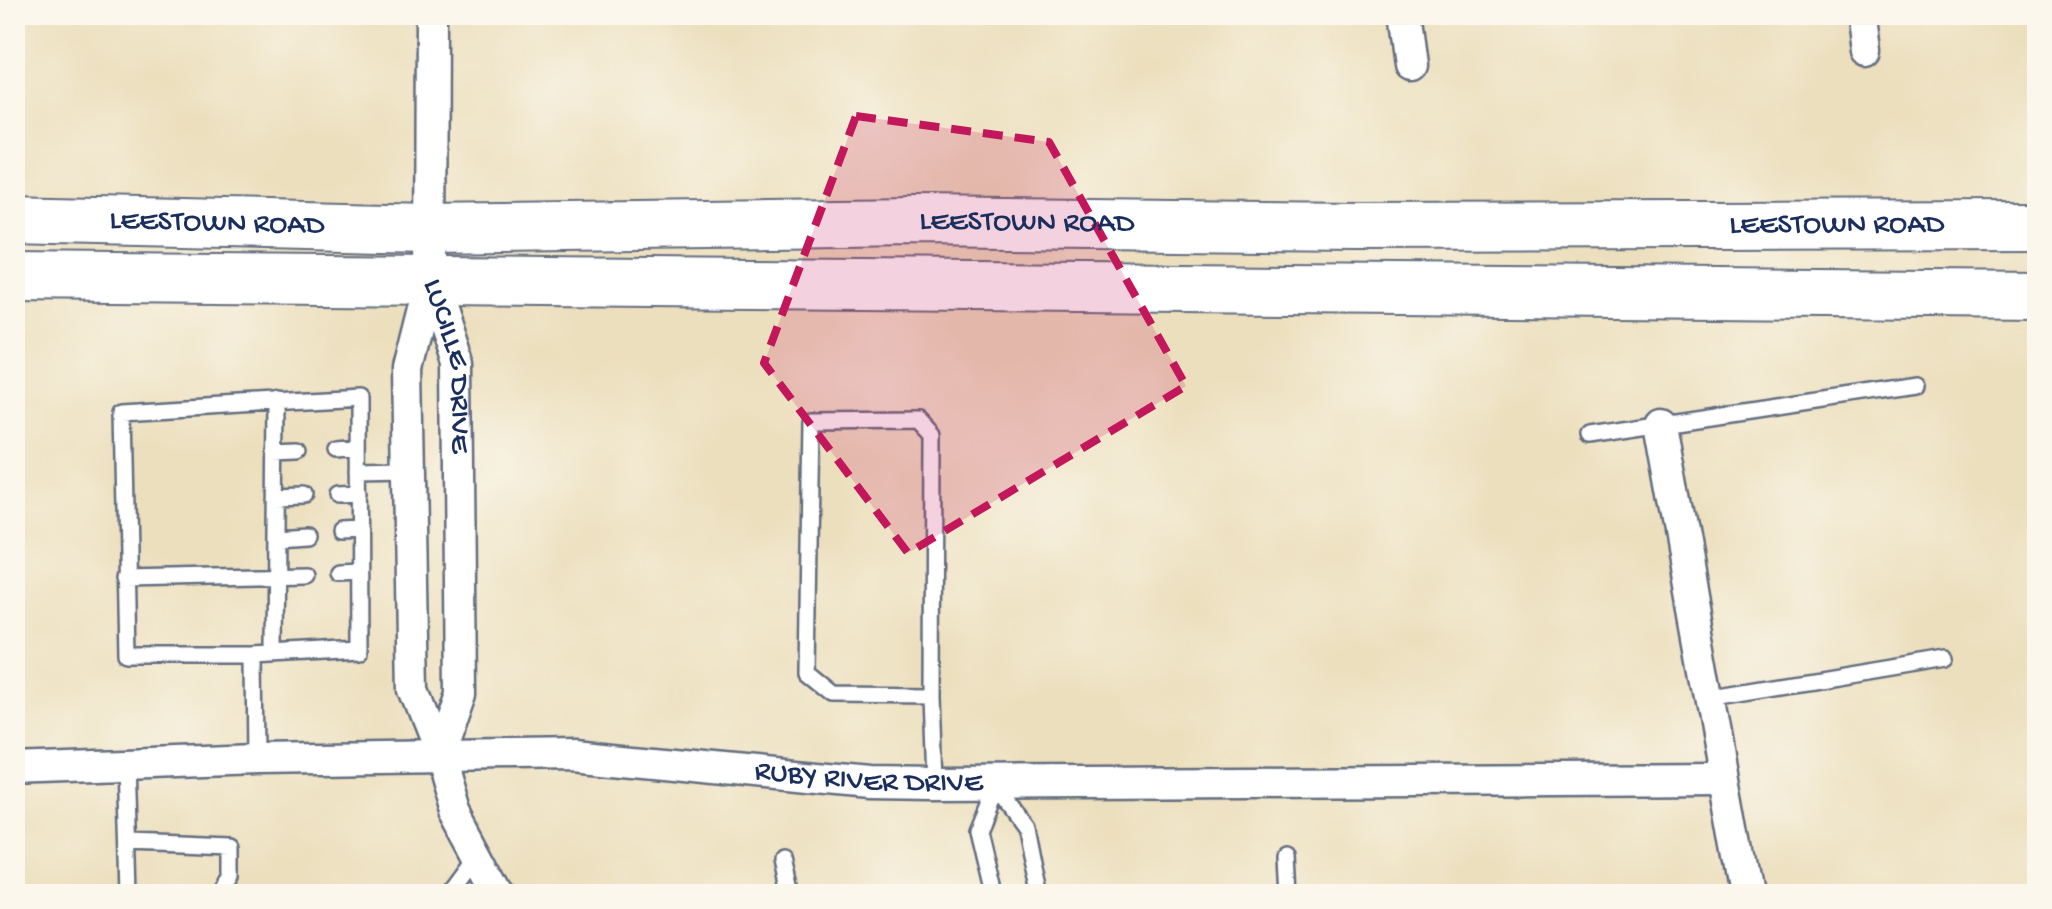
<svg xmlns="http://www.w3.org/2000/svg" width="2052" height="909" font-family="'Gochi Hand',sans-serif">
	<style>
		.lines { fill: none; stroke-linecap: round; stroke-linejoin: round }
		.lane-casing { stroke: #646d7f; stroke-width: 20 }
		.street-casing { stroke: #646d7f; stroke-width: 35 }
		.primary-casing { stroke: #646d7f; stroke-width: 52 }
		.lane { stroke: #fff; stroke-width: 15 }
		.street { stroke: #fff; stroke-width: 30 }
		.primary { stroke: #fff; stroke-width: 48 }
		.marked { fill: #c2185b; fill-opacity: 0.2; stroke: #c2185b; stroke-width: 8; stroke-dasharray: 20 12; stroke-linejoin: round }
		.labels { text-anchor: middle; dominant-baseline: central; stroke-width: 8; stroke-linejoin: round; paint-order: stroke }
		.street-label { font-size: 30px; fill: #1b2f5e; stroke: #fbf7ec }
	</style>
	<rect width="100%" height="100%" fill="#fbf7ec"/>
	<filter id="ink" filterUnits="userSpaceOnUse"><feTurbulence type="fractalNoise" baseFrequency=".01" numOctaves="2"/><feDisplacementMap in="SourceGraphic" scale="20" xChannelSelector="R" yChannelSelector="G"/><feConvolveMatrix kernelMatrix="1 2 1 2 8 2 1 2 1" color-interpolation-filters="sRGB"/></filter>
	<filter id="wash" filterUnits="userSpaceOnUse"><feTurbulence type="fractalNoise" baseFrequency=".0048" numOctaves="4" result="noise"/><feDisplacementMap in="SourceGraphic" scale="40" xChannelSelector="R" yChannelSelector="G"/><feGaussianBlur stdDeviation="2.25" result="paint"/><feColorMatrix in="noise" values="0 0 0 0 0 0 0 0 0 0 0 0 0 0 0 0 0 1.4 0 .05"/><feComposite in="paint" operator="in"/></filter>
	<g filter="url(#wash)">
		<rect width="100%" height="100%" fill="#ecdfbd"/>
	</g>
	<g filter="url(#ink)">
		<g class="lines">
			<g class="lane-casing">
				<path id="lane" d="M 358,398 L 359,649 L 256,655 L 126,655 L 121,412 Z
					M 1590,435 L 1915,386
					M 336,449 L 358,447
					M 276,452 L 300,451
					M 358,471 L 409,470
					M 337,495 L 359,494
					M 276,496 L 304,495
					M 338,531 L 358,530
					M 276,536 L 304,534
					M 338,573 L 358,572
					M 123,579 L 304,575
					M 275,653 L 277,402
					M 256,655 L 257,759
					M 931,695 L 834,694 L 807,672 L 811,421 L 918,420 L 932,435 L 931,695 L 934,784
					M 1710,698 L 1945,659
					M 125,762 L 129,896
					M 995,786 L 1024,825 L 1038,896
					M 129,844 L 232,848 L 232,876 L 221,896
					M 1287,859 L 1289,896
					M 782,862 L 790,896
					M 449,896 L 479,855
					M 993,896 L 977,829 L 995,786"/>
			</g>
			<g class="street-casing">
				<g id="street">
					<path d="M 431,12 L 430,279 L 407,370 L 413,689 L 439,755 L 455,810 L 501,896"/>
					<path d="M 1402,12 L 1409,66"/>
					<path d="M 1859,12 L 1864,51"/>
					<path id="s1" d="M 430,279 L 458,364 L 461,692 L 439,755"/>
					<path d="M 1661,424 L 1746,896"/>
					<path id="s2" d="M 12,768 L 257,759 L 572,754 L 869,783 L 934,784 L 1724,779"/>
				</g>
			</g>
			<g class="primary-casing">
				<g id="primary">
					<path id="s3" d="M 12,219 L 429,229 L 914,222 L 1355,227 L 2040,225"/>
					<path d="M 12,277 L 2040,296"/>
				</g>
			</g>
			<use href="#lane" class="lane"/>
			<use href="#street" class="street"/>
			<use href="#primary" class="primary"/>
		</g>
	</g>
	<path class="marked" d="M 856,116 L 1049,142 L 1186,386 L 908,553 L 764,363 Z"/>
	<g class="labels">
		<g class="street-label">
			<text stroke="none"><textPath href="#s3" startOffset="205">LEESTOWN ROAD</textPath></text>
			<text stroke="none"><textPath href="#s3" startOffset="1015">LEESTOWN ROAD</textPath></text>
			<text stroke="none"><textPath href="#s3" startOffset="1825">LEESTOWN ROAD</textPath></text>
			<text stroke="none"><textPath href="#s1" startOffset="90">LUCILLE DRIVE</textPath></text>
			<text stroke="none"><textPath href="#s2" startOffset="858">RUBY RIVER DRIVE</textPath></text>
		</g>
	</g>
	<rect width="2052" height="909" fill="none" stroke="#fbf7ec" stroke-width="50"/>
</svg>
